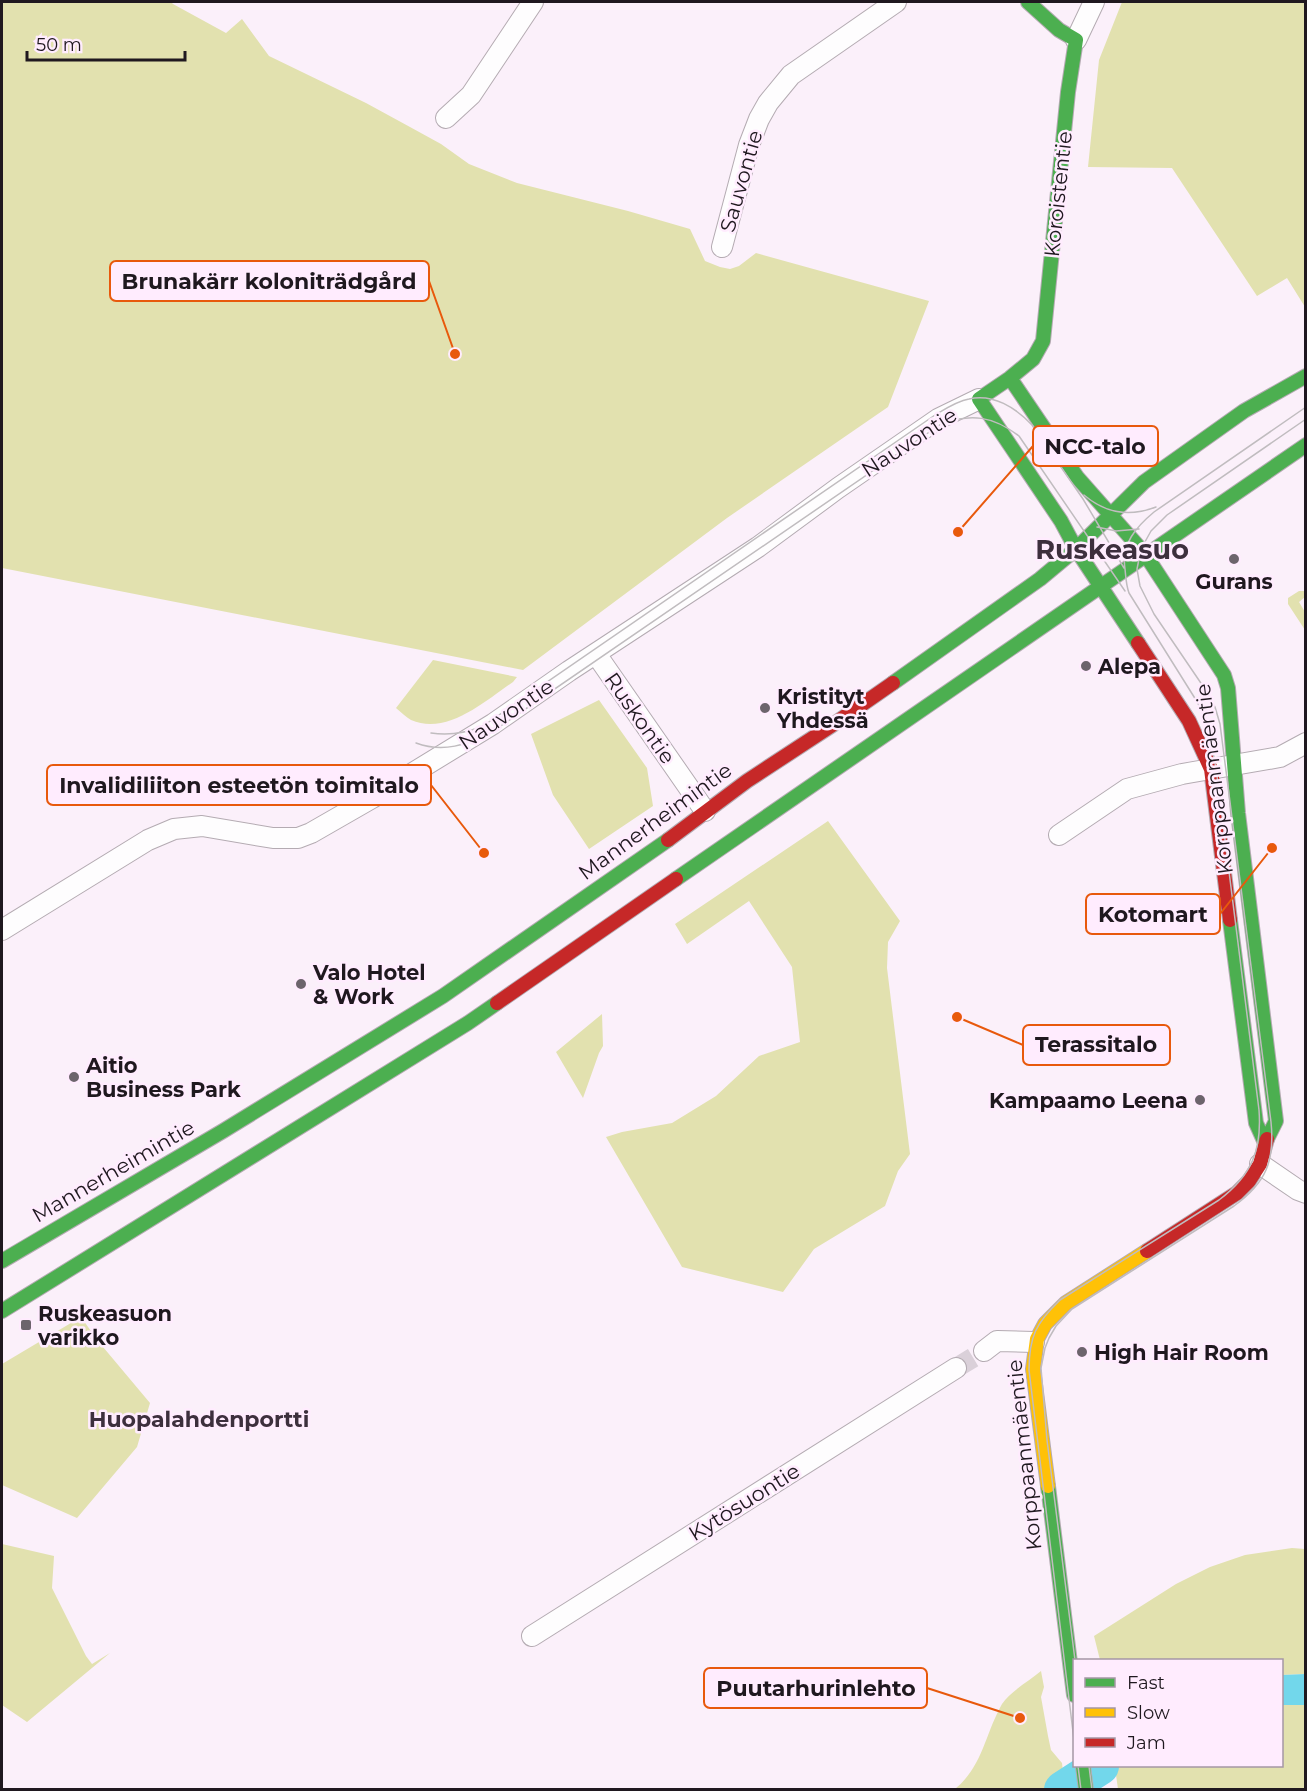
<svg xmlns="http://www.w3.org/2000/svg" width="1307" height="1791" font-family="Montserrat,sans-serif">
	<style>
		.green { fill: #e2e1af }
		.water { fill: #72d7eb }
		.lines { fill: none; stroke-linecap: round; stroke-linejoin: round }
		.river { stroke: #72d7eb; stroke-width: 38 }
		.street-tunnel { stroke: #dad0d9; stroke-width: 20; stroke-dasharray: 20 10; stroke-linecap: butt }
		.street-casing { stroke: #b4abb2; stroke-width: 22 }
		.fast-casing { stroke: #b4abb2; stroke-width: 16 }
		.slow-casing { stroke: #b4abb2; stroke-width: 16 }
		.jam-casing { stroke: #b4abb2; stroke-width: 16 }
		.street { stroke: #fefdfe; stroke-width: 20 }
		.fast { stroke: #4caf50; stroke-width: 14 }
		.slow { stroke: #ffc107; stroke-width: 14 }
		.jam { stroke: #c62828; stroke-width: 14 }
		.tram { stroke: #c0bcbf; stroke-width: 1.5 }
		.poi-dot { fill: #6c646c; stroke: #ffecfe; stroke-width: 2 }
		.labels { text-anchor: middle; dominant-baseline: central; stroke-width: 5; stroke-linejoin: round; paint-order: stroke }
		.street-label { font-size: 21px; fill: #1f181f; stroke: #ffecfe }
		.poi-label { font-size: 21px; font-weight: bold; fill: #1f181f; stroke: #ffecfe; text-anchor: start }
		.neighbourhood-label { font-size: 22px; font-weight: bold; fill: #3d2f3d; stroke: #ffecfe }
		.district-label { font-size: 27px; font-weight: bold; fill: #3d2f3d; stroke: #ffecfe }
		.leader { fill: none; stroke: #e8590c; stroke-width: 2 }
		.callout-dot { fill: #e8590c; stroke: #ffecfe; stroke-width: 2 }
		.callout { fill: #ffecfe; stroke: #e8590c; stroke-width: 2 }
		.callout-label { font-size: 22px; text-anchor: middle; font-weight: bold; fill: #1f181f }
	</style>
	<rect width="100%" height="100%" fill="#fbf0fa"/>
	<path class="green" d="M 2,2 L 171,2 L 173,4 L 226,33 L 242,19 L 269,56 L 366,103 L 410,127 L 441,144 L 469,164 L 517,183 L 628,211 L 690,229 L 705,261 L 720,267 L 730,269 L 739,266 L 756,253 L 929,301 L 888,407 L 727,518 L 523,670 L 2,568 Z
		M 1122,2 L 1305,2 L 1305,307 L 1287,278 L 1257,296 L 1172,168 L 1088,167 L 1099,60 Z
		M 1299,591 L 1305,591 L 1305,597 L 1299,602 L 1305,612 L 1305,630 L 1288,604 L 1288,598 Z
		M 433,660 L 517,677 L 513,682 C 485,701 447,736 411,720 C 406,717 401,712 396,708 Z
		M 599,700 L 647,768 L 653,806 L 589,849 L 553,795 L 531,734 Z
		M 828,821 L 900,921 L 888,942 L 887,968 L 910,1154 L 898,1171 L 885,1206 L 814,1249 L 783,1292 L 682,1267 L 606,1137 L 622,1132 L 672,1123 L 716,1096 L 759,1056 L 800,1042 L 792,967 L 749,901 L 687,944 L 675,924 Z
		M 602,1014 L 603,1046 L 599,1053 L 583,1098 L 556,1052 Z
		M 81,1317 L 98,1341 L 150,1403 L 137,1447 L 77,1518 L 2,1485 L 2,1364 Z
		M 2,1544 L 54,1556 L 52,1588 L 86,1656 L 92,1664 L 110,1653 L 27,1722 L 2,1705 Z
		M 1292,1548 L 1305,1549 L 1305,1674 L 1282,1675 L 1282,1660 L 1100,1660 L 1094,1636 L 1176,1584 L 1210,1567 L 1245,1555 Z
		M 1041,1671 L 1044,1687 L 1041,1697 L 1048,1736 L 1051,1750 L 1062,1763 L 1065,1789 L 955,1789 C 983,1766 985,1734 1002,1704 C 1011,1691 1029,1681 1041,1671 Z
		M 1282,1705 L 1305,1705 L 1305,1789 L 1118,1789 L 1115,1768 L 1118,1766 L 1282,1766 Z"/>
	<path class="water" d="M 1305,1674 L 1305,1705 L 1282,1705 L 1282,1675 Z"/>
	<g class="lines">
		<path class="river" d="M 1063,1790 L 1100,1766"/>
		<path class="street-tunnel" d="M 956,1368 L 984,1351"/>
		<g class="street-casing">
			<path id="street" d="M 1076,40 L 1094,2
				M 446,118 L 471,95 L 533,2
				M 722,247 L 749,145 L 759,119 L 768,103 L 791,75 L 896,2
				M 596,654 L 705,811
				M 1059,835 L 1127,789 L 1182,774 L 1280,757 L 1306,743
				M 2,930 L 148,840 L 174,829 L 202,826 L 273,838 L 298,838 L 311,833 L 372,798 L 493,724 L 569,671 L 758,547 L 838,488 L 938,419 L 979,399
				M 1260,1164 L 1298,1190 L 1306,1193
				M 984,1351 L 997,1341 L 1034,1342
				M 532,1636 L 956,1368"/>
		</g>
		<g class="fast-casing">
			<path id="fast" d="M 1028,2 L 1059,30 L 1076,40 L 1068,92 L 1043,341 L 1033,359 L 1010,378 L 979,399 L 1061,521 L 1076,549 L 1138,643
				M 1010,378 L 1077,477 L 1145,554 L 1224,675 L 1228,688 L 1238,813 L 1276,1121 L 1267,1139
				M 893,683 L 1040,579 L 1076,549 L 1144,482 L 1244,411 L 1306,376
				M 676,879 L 1306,445
				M 1230,920 L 1256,1123 L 1265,1143
				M 2,1261 L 223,1131 L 443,996 L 668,840
				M 2,1311 L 468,1023 L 497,1003
				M 1048,1486 L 1074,1695
				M 1083,1766 L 1086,1790"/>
		</g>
		<g class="slow-casing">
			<path id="slow" d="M 1048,1486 L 1033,1369 L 1037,1339 L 1045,1324 L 1066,1303 L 1147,1251"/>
		</g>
		<g class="jam-casing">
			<path id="jam" d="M 1138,643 L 1189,721 L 1211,769 L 1230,920
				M 668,840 L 747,781 L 834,724 L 893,683
				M 497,1003 L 676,879
				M 1147,1251 L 1237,1193 L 1249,1181 L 1260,1164 L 1267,1139"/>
		</g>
		<use href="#street" class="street"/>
		<use href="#fast" class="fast"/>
		<use href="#slow" class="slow"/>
		<use href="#jam" class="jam"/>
		<path class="tram" d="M 1084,495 C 1105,513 1130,517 1156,507
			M 1097,527 L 1116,531 L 1139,529
			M 431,733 C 450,736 466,733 483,726 L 935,415 C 945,409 957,401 969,399 C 993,393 1016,408 1032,425 L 1083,499 L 1124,568
			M 416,743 C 443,753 467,745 492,732 L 941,424 C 971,413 993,416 1019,436 L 1125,591
			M 1075,1660 L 1047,1440 L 1041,1368 L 1045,1348 L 1049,1338 L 1056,1326 L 1072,1309 L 1234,1206 C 1266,1183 1275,1161 1271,1122 L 1220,724 L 1215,707 L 1209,695 L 1154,614 L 1140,586 L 1137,569 L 1141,549 L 1151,531 L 1167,515 L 1306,419
			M 1074,1740 L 1029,1370 C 1029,1337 1036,1323 1060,1300 L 1219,1200 C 1252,1175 1262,1150 1259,1110 L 1216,768 C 1211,744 1209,721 1196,700 L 1129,593 C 1126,585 1126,578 1125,569 C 1121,544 1136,527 1154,512 L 1306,407
			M 1078,1766 L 1081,1790
			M 1089,1766 L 1092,1790"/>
	</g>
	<g class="poi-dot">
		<circle cx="1234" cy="559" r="6"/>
		<circle cx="1086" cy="666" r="6"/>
		<circle cx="765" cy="708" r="6"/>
		<circle cx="301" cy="984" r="6"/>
		<circle cx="74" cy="1077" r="6"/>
		<circle cx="1200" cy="1100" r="6"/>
		<rect x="20" y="1319" width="12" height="12" rx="3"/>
		<circle cx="1082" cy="1352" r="6"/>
	</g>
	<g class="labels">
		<g class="street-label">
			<text transform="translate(741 181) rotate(-74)">Sauvontie</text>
			<text transform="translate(1058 194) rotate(-84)">Koroistentie</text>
			<text transform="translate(909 442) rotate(-33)">Nauvontie</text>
			<text transform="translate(506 714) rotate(-34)">Nauvontie</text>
			<text transform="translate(640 718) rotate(55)">Ruskontie</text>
			<text transform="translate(1214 779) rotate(-97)">Korppaanmäentie</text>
			<text transform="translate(655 821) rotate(-36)">Mannerheimintie</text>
			<text transform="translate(113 1171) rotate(-30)">Mannerheimintie</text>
			<text transform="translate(1024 1455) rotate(-96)">Korppaanmäentie</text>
			<text transform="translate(744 1502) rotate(-32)">Kytösuontie</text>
		</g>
		<g class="poi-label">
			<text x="1234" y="581" text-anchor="middle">Gurans</text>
			<text x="1098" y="666">Alepa</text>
			<text x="777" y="696">Kristityt<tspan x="777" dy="24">Yhdessä</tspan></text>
			<text x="313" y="972">Valo Hotel<tspan x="313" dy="24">&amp; Work</tspan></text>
			<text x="86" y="1065">Aitio<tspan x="86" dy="24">Business Park</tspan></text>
			<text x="1188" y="1100" text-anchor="end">Kampaamo Leena</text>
			<text x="38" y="1313">Ruskeasuon<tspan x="38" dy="24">varikko</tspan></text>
			<text x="1094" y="1352">High Hair Room</text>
		</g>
		<g class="neighbourhood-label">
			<text x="199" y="1419">Huopalahdenportti</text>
		</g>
		<g class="district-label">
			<text x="1112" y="549">Ruskeasuo</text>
		</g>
	</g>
	<path class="leader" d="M455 354L429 281M958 532L1033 446M484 853L431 785M1272 848L1220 914M957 1017L1023 1045M1020 1718L927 1688"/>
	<g class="callout-dot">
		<circle cx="455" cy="354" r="6"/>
		<circle cx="958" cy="532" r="6"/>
		<circle cx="484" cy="853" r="6"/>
		<circle cx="1272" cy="848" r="6"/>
		<circle cx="957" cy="1017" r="6"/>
		<circle cx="1020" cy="1718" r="6"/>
	</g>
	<g class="callout">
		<rect x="110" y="261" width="319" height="40" rx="6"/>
		<rect x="1033" y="426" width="125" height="40" rx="6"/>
		<rect x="47" y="765" width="384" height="40" rx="6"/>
		<rect x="1086" y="894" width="134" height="40" rx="6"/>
		<rect x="1023" y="1025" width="147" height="40" rx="6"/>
		<rect x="704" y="1668" width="223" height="40" rx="6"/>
	</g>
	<g class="callout-label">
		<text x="269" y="289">Brunakärr koloniträdgård</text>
		<text x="1095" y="454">NCC-talo</text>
		<text x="239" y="793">Invalidiliiton esteetön toimitalo</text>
		<text x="1153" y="922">Kotomart</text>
		<text x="1096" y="1052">Terassitalo</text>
		<text x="816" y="1696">Puutarhurinlehto</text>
	</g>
	<rect width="1307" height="1791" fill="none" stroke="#1f181f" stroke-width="6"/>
	<rect x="1073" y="1659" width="210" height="108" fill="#ffecfe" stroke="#a597a5" stroke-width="1.5"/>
	<rect x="1085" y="1678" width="30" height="9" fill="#4caf50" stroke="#a597a5" stroke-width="1.5"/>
	<text x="1127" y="1689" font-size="18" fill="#1f181f">Fast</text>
	<rect x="1085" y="1708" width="30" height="9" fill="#ffc107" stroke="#a597a5" stroke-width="1.5"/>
	<text x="1127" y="1719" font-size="18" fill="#1f181f">Slow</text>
	<rect x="1085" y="1738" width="30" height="9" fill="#c62828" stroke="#a597a5" stroke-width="1.5"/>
	<text x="1127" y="1749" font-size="18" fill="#1f181f">Jam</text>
	<path d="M27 51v9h158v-9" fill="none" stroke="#1f181f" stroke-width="3"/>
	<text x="36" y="51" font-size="18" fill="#1f181f" stroke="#ffecfe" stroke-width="4.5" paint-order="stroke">50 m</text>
</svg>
